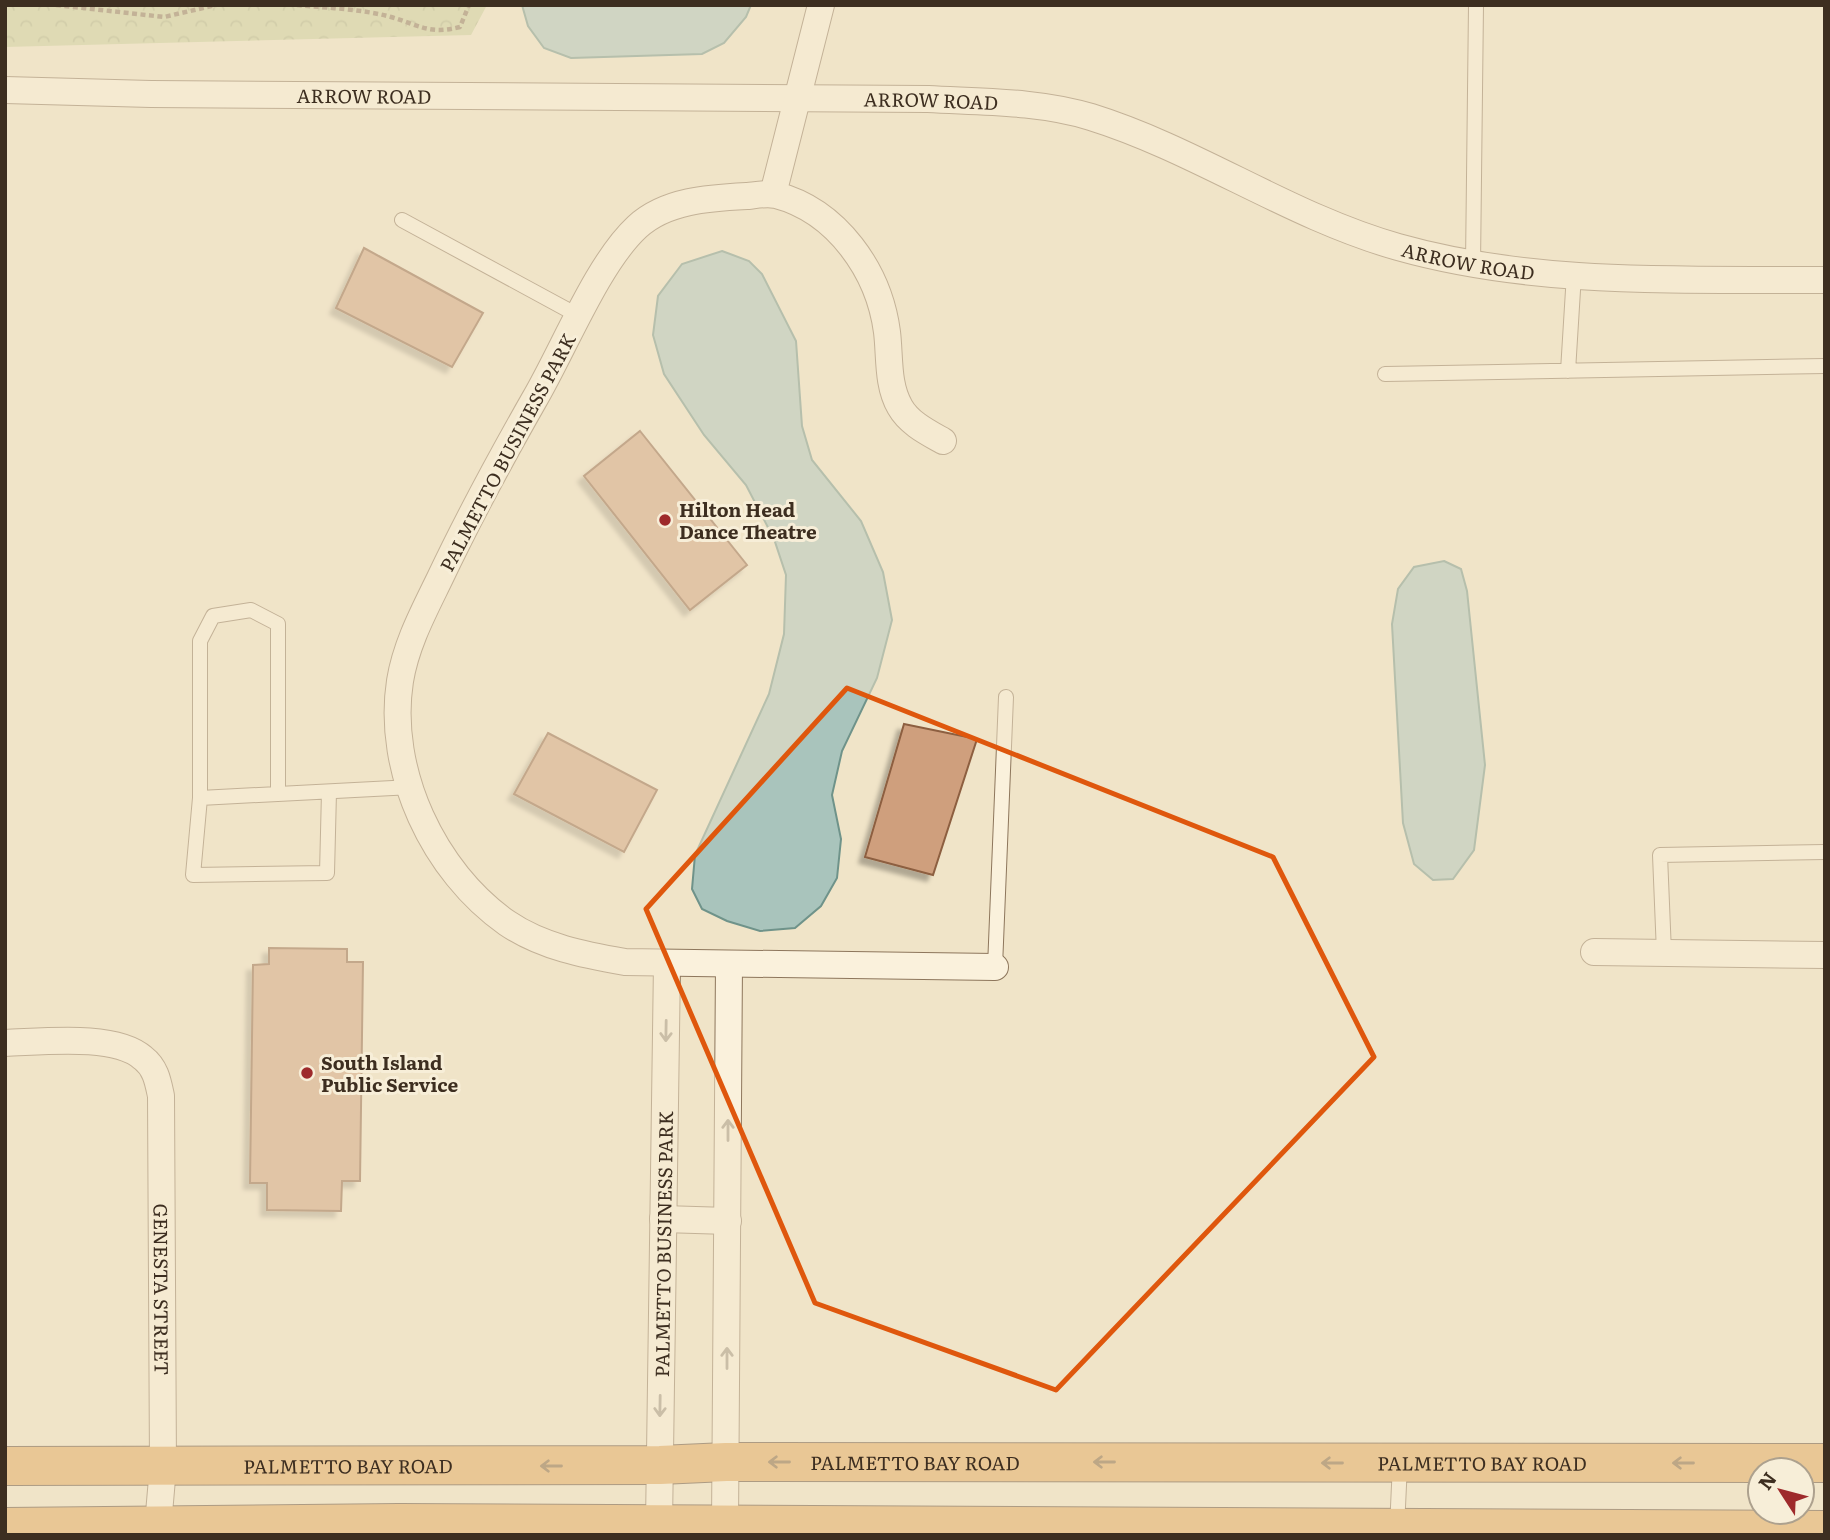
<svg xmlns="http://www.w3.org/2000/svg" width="1830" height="1540" font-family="Literata,serif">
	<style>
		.forest { fill: url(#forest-crowns) }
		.water { fill: #a9c4bc; stroke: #6f938a; stroke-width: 2 }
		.building { fill: #cf9f7d; stroke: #8d5f41; stroke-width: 2; filter: url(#shadow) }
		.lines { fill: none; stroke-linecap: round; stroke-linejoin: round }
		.lane-casing { stroke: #8d765c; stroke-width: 16 }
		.street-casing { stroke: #8d765c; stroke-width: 28 }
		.highway-casing { stroke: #5b4430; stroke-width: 40 }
		.path { stroke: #8d765c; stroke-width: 4.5; stroke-dasharray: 5 3.5; stroke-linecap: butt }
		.lane { stroke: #faf1dc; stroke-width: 14 }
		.street { stroke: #faf1dc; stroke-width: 26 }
		.highway { stroke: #e0a458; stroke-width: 38 }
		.oneway { stroke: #9c907e }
		.oneway2 { stroke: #7e5d36 }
		.marked { fill: none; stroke: #df570d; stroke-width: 5; stroke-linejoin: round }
		.poi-dot { fill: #9e2a2b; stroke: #f7eed8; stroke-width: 2.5 }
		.labels { text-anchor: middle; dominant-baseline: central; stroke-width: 6; stroke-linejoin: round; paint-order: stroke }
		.street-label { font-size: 19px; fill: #3d2e20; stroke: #f7eed8 }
		.poi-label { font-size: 19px; font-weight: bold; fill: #3d2e20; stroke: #f7eed8; text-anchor: start }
	</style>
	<defs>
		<pattern id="forest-crowns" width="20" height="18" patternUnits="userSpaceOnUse" patternTransform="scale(1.75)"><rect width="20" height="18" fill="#c9cf9b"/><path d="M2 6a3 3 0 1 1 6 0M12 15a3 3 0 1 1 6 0" fill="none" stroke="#aeb285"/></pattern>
		<filter id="shadow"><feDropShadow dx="-6" dy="6" stdDeviation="2" flood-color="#0004"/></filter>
	</defs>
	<rect width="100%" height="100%" fill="#f0e4c8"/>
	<path class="forest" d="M 5,5 L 487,5 L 471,35 L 5,47 Z"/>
	<path class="water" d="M 522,5 L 751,5 L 746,17 L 724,43 L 702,54 L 571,58 L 544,48 L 528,26 Z
		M 722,251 L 749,261 L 762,274 L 796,341 L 802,426 L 812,460 L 861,521 L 883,572 L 892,620 L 877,678 L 842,751 L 832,795 L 841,839 L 837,878 L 821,906 L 795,928 L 760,931 L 727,921 L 702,909 L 692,889 L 695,855 L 769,694 L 784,634 L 786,575 L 774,539 L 746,485 L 704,435 L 664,374 L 653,335 L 658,296 L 682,264 Z
		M 1444,561 L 1461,569 L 1467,591 L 1485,765 L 1474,850 L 1453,879 L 1433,880 L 1414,864 L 1403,823 L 1392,624 L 1398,589 L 1414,567 Z"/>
	<path class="building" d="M 364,248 L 483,313 L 452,367 L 336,308 Z
		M 640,431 L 747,565 L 690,610 L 584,476 Z
		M 904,724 L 977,739 L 933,875 L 865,857 Z
		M 548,733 L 657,790 L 624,852 L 514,794 Z
		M 269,948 L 347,949 L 347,962 L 363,962 L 360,1181 L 342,1181 L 341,1211 L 267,1210 L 267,1183 L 250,1183 L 253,965 L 269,964 Z"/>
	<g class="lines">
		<g class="lane-casing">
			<path id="lane" d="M 402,220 L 579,316
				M 1473,264 L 1476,5
				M 1568,371 L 1574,274
				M 1385,374 L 1825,366
				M 329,792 L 327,873 L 193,875 L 200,798 L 412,787
				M 200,798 L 200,641 L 213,616 L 251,610 L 278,624 L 278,794
				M 1664,953 L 1660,855 L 1825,852
				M 995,967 L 1006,697
				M 1397,1528 L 1400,1464"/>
		</g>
		<g class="street-casing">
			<g id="street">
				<path id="s1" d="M 5,90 L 151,94 L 928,99 C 982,102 1039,101 1091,117 C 1197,150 1291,217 1398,247 C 1536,286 1683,279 1825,280"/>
				<path d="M 773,194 L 821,5"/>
				<path d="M 943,441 C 927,432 909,423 900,407 C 887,385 890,356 887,332 C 879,271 837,211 776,195 C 767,193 757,195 748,196 C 710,198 666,200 637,227 C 597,264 563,351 534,400 C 501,458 469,517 440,578 C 424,611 406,644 400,681 C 386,771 434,872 507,923 C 542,947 585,955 625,962 L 995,967"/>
				<path d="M 1594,952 L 1825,955"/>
				<path id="s2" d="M 5,1043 C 41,1042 115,1033 143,1058 C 156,1068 158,1082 161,1096 L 163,1467 L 158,1525"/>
				<path d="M 663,1219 L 728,1221"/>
				<path id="s3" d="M 659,1524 L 667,963"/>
				<path d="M 725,1524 L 729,964"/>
			</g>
		</g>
		<g class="highway-casing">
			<g id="highway">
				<path id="s4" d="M 5,1466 L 660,1465 L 726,1462 L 1825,1463"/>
				<path d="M 5,1527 L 399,1523 L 1825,1530"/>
			</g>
		</g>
		<path class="path" d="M 56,5 L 164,17 L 216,5
			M 297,5 C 328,8 362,9 391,17 C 419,25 429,35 460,27 L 469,5"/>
		<use href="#lane" class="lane"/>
		<use href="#street" class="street"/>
		<use href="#highway" class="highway"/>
	</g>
	<defs><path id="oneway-shaft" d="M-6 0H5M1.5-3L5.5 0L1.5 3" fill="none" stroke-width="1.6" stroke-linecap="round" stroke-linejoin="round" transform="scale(1.75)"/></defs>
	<g class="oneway">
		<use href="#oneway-shaft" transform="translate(666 1031) rotate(91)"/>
		<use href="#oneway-shaft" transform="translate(728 1130) rotate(-90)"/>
		<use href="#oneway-shaft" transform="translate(727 1358) rotate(-90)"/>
		<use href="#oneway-shaft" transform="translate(660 1406) rotate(91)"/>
	</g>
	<g class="oneway2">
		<use href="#oneway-shaft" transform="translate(779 1462) rotate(-180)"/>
		<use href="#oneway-shaft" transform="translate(1104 1462) rotate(-180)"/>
		<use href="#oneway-shaft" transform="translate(1332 1463) rotate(-180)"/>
		<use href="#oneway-shaft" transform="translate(1683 1463) rotate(-180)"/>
		<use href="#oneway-shaft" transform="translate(551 1466) rotate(180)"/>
	</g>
	<path d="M0 0H1830V1540H0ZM 847,688 L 1273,857 L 1374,1057 L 1056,1390 L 815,1303 L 646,909 Z" fill="#f0e4c8" fill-opacity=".55" fill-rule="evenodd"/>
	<path class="marked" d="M 847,688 L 1273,857 L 1374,1057 L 1056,1390 L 815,1303 L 646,909 Z"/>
	<g class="poi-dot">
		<circle cx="665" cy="520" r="7"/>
		<circle cx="307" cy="1073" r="7"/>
	</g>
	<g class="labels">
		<g class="street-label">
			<text stroke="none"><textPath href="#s1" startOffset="359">ARROW ROAD</textPath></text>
			<text stroke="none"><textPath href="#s1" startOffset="926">ARROW ROAD</textPath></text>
			<text stroke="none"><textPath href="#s1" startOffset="1493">ARROW ROAD</textPath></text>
			<text transform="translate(507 452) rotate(-62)">PALMETTO BUSINESS PARK</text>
			<text stroke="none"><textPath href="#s3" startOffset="280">PALMETTO BUSINESS PARK</textPath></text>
			<text stroke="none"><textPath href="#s2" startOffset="378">GENESTA STREET</textPath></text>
			<text stroke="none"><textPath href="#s4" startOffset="910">PALMETTO BAY ROAD</textPath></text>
			<text stroke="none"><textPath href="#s4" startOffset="1477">PALMETTO BAY ROAD</textPath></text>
			<text stroke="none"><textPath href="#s4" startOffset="343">PALMETTO BAY ROAD</textPath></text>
		</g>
		<g class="poi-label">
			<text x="679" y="509">Hilton Head<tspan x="679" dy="22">Dance Theatre</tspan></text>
			<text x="321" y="1062">South Island<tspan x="321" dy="22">Public Service</tspan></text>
		</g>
	</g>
	<rect width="1830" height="1540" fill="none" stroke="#3d2e20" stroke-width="14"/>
	<g transform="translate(1781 1491) rotate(306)"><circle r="33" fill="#f7eed8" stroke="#ada18e" stroke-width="2"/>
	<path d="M0-5L12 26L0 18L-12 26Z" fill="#9e2a2b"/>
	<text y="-10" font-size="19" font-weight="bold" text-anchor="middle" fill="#3d2e20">N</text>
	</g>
</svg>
